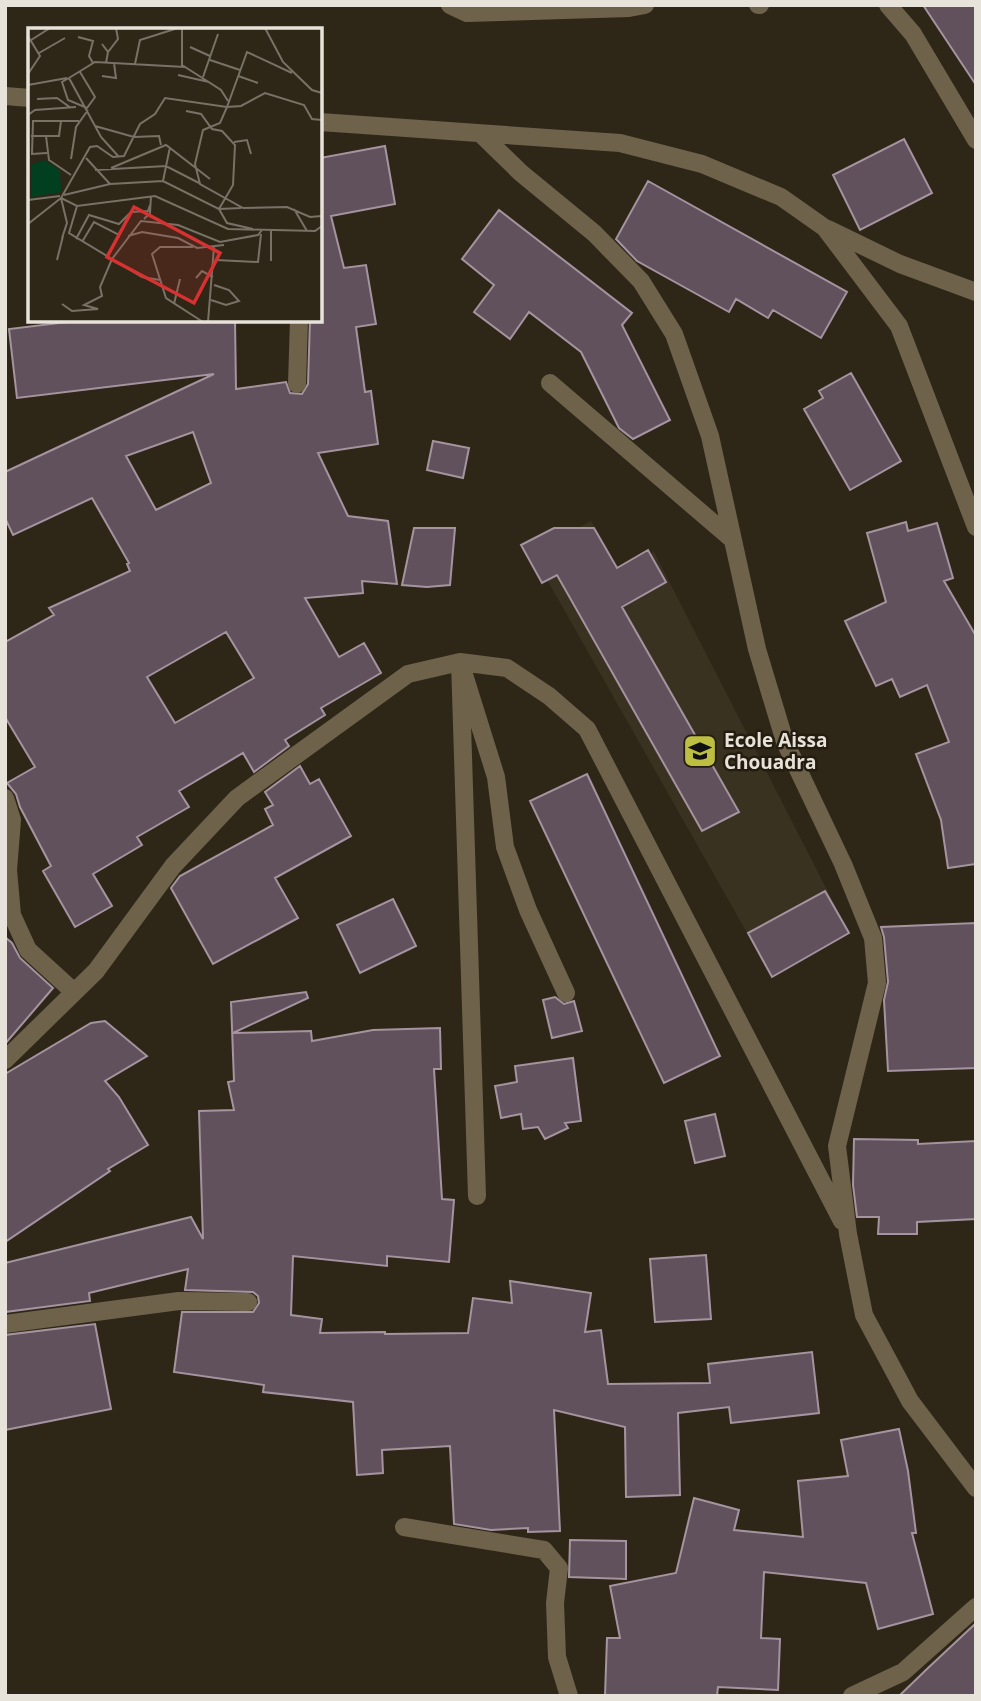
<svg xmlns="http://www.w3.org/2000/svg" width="981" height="1701" font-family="'Open Sans',sans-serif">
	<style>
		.education { fill: #3a3221 }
		.building { fill: #60515c; stroke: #a594a0; stroke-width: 2; fill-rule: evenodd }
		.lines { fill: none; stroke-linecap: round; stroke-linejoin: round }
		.minor { stroke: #6f624b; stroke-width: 18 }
		.labels { text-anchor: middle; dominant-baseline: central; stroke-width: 5; stroke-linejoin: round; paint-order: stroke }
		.poi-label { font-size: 19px; font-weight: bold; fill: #e7e3da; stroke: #241d0f; text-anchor: start }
		.inset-road { fill: none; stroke: #787266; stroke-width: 2 }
		.view { fill: #d73131; fill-opacity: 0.15; stroke: #d73131; stroke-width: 3.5 }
		.inset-edge { fill: none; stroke: #e7e3da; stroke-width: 3.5 }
	</style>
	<rect width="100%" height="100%" fill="#2e2718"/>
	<path class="education" d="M 591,521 L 620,570 L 654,552 L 849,933 L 772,977 L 532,553 Z"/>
	<path class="building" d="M 923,5 L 976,5 L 976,85 Z
		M 904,139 L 932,193 L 860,230 L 833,175 Z
		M 385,146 L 395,204 L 331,216 L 344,268 L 366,265 L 376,324 L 356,327 L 365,392 L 371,391 L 378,444 L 318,453 L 348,516 L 388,521 L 397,584 L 362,581 L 363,593 L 305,598 L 339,657 L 364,643 L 381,673 L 321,708 L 325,715 L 285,740 L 289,746 L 254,772 L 243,753 L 179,791 L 189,807 L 137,837 L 142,845 L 93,874 L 112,906 L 75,927 L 43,871 L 51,866 L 20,807 L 16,794 L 7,783 L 35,767 L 5,717 L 5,642 L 54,615 L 49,608 L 130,571 L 127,564 L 129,563 L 92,498 L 13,535 L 5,518 L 5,472 L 214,374 L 17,398 L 9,329 L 84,320 L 235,320 L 236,389 L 286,382 L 290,393 L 302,394 L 308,384 L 310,320 L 320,320 L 320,158 ZM 193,432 L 211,483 L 156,510 L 126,456 ZM 226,632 L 254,678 L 175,723 L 147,677 Z
		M 648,181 L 847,292 L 821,338 L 773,310 L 768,318 L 736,299 L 729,312 L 637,261 L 616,239 Z
		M 499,210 L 632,313 L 622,325 L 670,420 L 633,439 L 619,428 L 581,352 L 529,312 L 510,339 L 474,312 L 494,285 L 462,259 Z
		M 851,373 L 901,461 L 850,490 L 804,409 L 823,398 L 819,391 Z
		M 433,441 L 469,448 L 463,478 L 427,470 Z
		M 906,522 L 908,531 L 937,523 L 953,578 L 944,581 L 976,636 L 976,864 L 948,868 L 941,820 L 916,754 L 949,742 L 927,685 L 900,697 L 892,679 L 876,686 L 845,621 L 886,602 L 867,533 Z
		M 414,528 L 455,528 L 450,585 L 427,587 L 402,585 Z
		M 554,528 L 594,528 L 617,568 L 648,550 L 666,582 L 622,607 L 739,812 L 702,831 L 557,575 L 542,583 L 521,545 Z
		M 300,766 L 310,784 L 319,779 L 351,836 L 275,878 L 298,918 L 213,964 L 171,888 L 180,876 L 273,825 L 265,809 L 273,805 L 265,792 Z
		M 587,774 L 720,1056 L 664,1083 L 530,801 Z
		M 825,891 L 849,933 L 772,977 L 748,933 Z
		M 393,899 L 416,946 L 360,973 L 337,925 Z
		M 976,923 L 976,1068 L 888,1071 L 884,1000 L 888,982 L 884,937 L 881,927 Z
		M 5,937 L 12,943 L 20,958 L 53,988 L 5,1044 Z
		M 306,992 L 308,998 L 233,1033 L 311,1031 L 312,1041 L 373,1030 L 440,1028 L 441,1069 L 434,1069 L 442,1199 L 454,1200 L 449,1262 L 387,1256 L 387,1266 L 293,1256 L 291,1315 L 322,1319 L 320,1333 L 385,1332 L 385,1334 L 468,1333 L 473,1298 L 512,1303 L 510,1281 L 591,1293 L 585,1332 L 601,1330 L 608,1384 L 710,1383 L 708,1364 L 812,1352 L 819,1413 L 731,1423 L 729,1407 L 678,1413 L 680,1495 L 626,1497 L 625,1427 L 554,1410 L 560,1531 L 528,1532 L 528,1528 L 491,1530 L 454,1524 L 450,1446 L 382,1450 L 383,1473 L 357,1475 L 353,1402 L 263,1392 L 264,1385 L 174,1372 L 182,1312 L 253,1312 L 259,1303 L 258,1296 L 253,1292 L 185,1290 L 188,1269 L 89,1293 L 90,1301 L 5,1312 L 5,1263 L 191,1217 L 203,1239 L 199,1111 L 234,1110 L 228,1082 L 234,1081 L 231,1002 Z
		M 555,997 L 564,1004 L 574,1001 L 582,1031 L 552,1038 L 543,1000 Z
		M 105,1021 L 147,1056 L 105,1081 L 119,1097 L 148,1145 L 108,1169 L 110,1171 L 5,1242 L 5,1074 L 91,1023 Z
		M 573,1058 L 581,1121 L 565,1123 L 568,1128 L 545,1139 L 538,1127 L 523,1129 L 521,1114 L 501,1118 L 495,1086 L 517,1082 L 515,1066 Z
		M 715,1114 L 725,1156 L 695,1163 L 685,1121 Z
		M 854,1139 L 918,1140 L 918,1144 L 976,1141 L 976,1219 L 917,1222 L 917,1234 L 878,1234 L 879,1217 L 857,1217 L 853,1185 Z
		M 706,1255 L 711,1319 L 655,1322 L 650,1259 Z
		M 95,1324 L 111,1409 L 5,1430 L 5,1335 Z
		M 899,1429 L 908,1471 L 916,1533 L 912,1533 L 933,1614 L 878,1629 L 866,1583 L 764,1572 L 761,1638 L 780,1639 L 778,1690 L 718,1687 L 717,1696 L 605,1696 L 607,1638 L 620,1638 L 610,1586 L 676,1573 L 694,1498 L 739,1510 L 734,1530 L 803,1537 L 798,1481 L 848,1476 L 841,1440 Z
		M 570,1540 L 626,1541 L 626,1579 L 569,1577 Z
		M 976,1623 L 976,1696 L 899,1696 L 928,1668 Z"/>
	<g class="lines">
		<path class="minor" d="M 450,5 L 467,13 L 629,8 L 645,5
			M 758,5 L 760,5
			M 888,5 L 913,34 L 976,140
			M 5,96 L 30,98
			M 320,122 L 620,143 L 702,164 L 781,197 L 825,228 L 899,326 L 976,527
			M 481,134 L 521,173 L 594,233 L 641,281 L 674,334 L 710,436 L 757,649 L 785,742 L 843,864 L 873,938 L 877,983 L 837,1146 L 848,1234 L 864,1315 L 910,1401 L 976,1488
			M 828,229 L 900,264 L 976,292
			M 550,383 L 733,540
			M 297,384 L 299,320
			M 5,798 L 12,820 L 8,870 L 12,915 L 28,950 L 74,992
			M 5,1060 L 96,971 L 173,866 L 237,798 L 408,674 L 460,662 L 507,668 L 549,696 L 587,729 L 842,1221
			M 477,1196 L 460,662 L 496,777 L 505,847 L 528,910 L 566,993
			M 5,1324 L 179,1301 L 248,1302
			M 404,1527 L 544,1550 L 559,1568 L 555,1603 L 557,1657 L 569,1696
			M 852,1696 L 903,1672 L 976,1607"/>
	</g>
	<defs>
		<g id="school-square" transform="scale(1.75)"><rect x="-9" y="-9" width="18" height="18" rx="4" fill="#bdbf43" stroke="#241d0f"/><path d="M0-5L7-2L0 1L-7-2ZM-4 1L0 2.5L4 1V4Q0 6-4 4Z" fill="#111"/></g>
	</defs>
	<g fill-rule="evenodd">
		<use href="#school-square" x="700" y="751"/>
	</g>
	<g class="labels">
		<g class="poi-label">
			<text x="724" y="740">Ecole Aissa<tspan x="724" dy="22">Chouadra</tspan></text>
		</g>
	</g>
	<g transform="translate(28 28)">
		<rect width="294" height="294" fill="#2e2718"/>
		<path d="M 16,132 L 32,142 L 33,164 L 4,169 L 3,137 Z" fill="#003f20"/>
		<path class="inset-road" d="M 154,0 L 154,37 L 193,62 L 200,73M 237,0 L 255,34 L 284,62 L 294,65M 0,8 L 12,28 L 0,46M 50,9 L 65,13 L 61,28 L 65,35M 0,14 L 22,0M 74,16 L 80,24 L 78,35M 162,19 L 182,28M 80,24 L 90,11 L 88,0M 11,25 L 37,10M 182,32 L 212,42M 107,36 L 112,12 L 150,0M 150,47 L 181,54M 74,48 L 88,50 L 86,35M 210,48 L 230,55M 175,49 L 190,6M 41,50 L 34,54 L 40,72 L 59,80 L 67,69 L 52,44M 0,57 L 39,50M 9,71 L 29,70 L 43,80M 199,79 L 137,70 L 127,86 L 112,96 L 96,128 L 85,129 L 69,118 L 62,119 L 33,170 L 49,178 L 127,168 L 200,201 L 287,203 L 294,198M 199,79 L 219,24 L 264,45M 158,83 L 173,86 L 184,101 L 194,103 L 207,117 L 205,157 L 191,181M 0,87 L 7,82 L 48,79M 294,92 L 284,91 L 276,77 L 237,65 L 213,78 L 199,79 L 192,95 L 175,102 L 167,136 L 172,156 L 215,180 L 259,179 L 282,189 L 294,188M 67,98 L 106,109 L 131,108 L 133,117M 3,108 L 31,108 L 33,93M 18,108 L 21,132 L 43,147M 206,114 L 219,112 L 223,126M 19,125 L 4,126 L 5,93 L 51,93M 91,129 L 73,109 L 41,50 L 67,34 L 157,39M 58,130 L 82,156M 43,131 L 48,99 L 60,82M 83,140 L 138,117 L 182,151M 67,142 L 138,138 L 171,155M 135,153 L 142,119M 36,167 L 82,156 L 135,153 L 191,181 L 199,195 L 225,201M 33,170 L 39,195 L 34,210M 0,172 L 32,168M 49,178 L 41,205 L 84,231 L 113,193 L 150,197 L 192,214 L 230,207 L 234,202M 191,181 L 213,180M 266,181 L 279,203M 116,191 L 122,185 L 123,168M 0,196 L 33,170M 100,208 L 114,204 L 150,210 L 169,220 L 196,217M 48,211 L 61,187 L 91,196 L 103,184 L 120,183 L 122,177M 54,214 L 66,194 L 91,207 L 97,195M 165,219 L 132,219 L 124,226 L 138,270 L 175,294M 29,232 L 35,208M 188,232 L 230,234 L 233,206M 243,233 L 243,202M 168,250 L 174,243 L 185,249M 183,272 L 198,277 L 211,273 L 201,262 L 186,257M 34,276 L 44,283 L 70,281 L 56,277 L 74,268 L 72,259 L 84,231 L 114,249 L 132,252M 146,276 L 152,251M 180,294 L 186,219"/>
		<path class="view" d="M 106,179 L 192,225 L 166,275 L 79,229 Z"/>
		<rect width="294" height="294" class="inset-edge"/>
	</g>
	<rect width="981" height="1701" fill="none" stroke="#e7e3da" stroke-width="14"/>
</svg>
